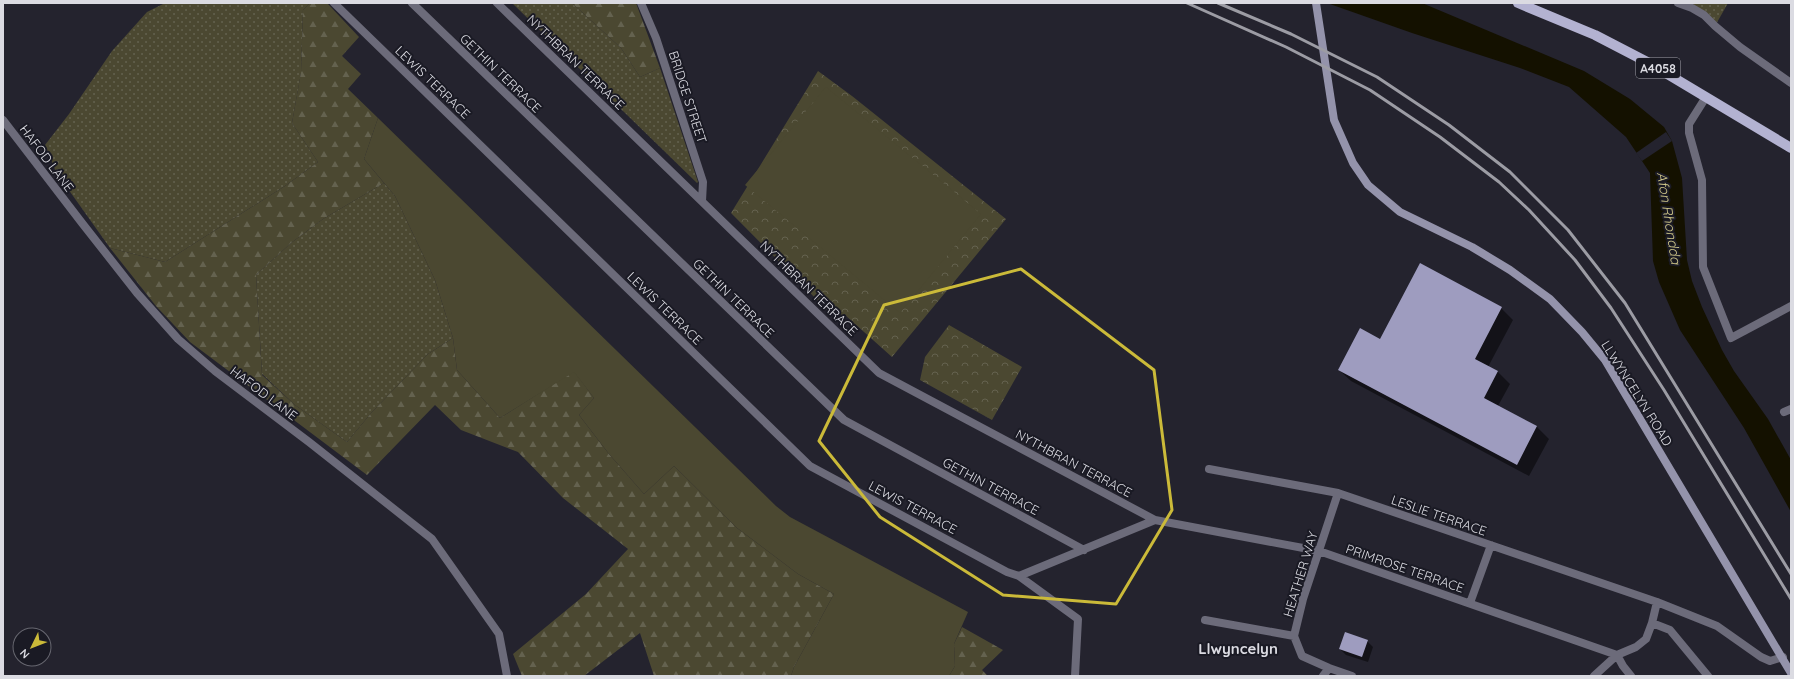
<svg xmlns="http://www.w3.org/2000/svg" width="1794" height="679" font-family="Quicksand,sans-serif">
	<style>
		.grass { fill: url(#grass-dots) }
		.forest { fill: url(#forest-firs) }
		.park { fill: url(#park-crowns) }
		.garden { fill: #4b4831 }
		.water { fill: #141100 }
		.pier { fill: #24232e }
		.shadow { fill: #0007 }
		.building { fill: #9e9cbf }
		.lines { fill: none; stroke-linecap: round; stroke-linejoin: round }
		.minor { stroke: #6c6b7a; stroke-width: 8 }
		.secondary { stroke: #9493ab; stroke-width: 8 }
		.primary { stroke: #b3b2d1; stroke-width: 10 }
		.rail { stroke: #9c9ca4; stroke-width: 3 }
		.marked { fill: none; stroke: #cbba39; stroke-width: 3; stroke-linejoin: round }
		.labels { text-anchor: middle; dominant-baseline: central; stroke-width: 4; stroke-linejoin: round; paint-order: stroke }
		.shield { fill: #1a1a24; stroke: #a1a1a9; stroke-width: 1 }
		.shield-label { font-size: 12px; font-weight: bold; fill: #dbdbe2 }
		.street-label { font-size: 13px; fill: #dbdbe2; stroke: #1a1a24 }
		.water-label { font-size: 14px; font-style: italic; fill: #d0c789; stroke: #1a1a24 }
		.quarter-label { font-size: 15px; font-weight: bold; fill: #dbdbe2; stroke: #1a1a24 }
	</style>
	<defs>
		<pattern id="grass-dots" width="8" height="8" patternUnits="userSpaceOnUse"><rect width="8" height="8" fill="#4b4831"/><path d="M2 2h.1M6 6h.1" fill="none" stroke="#64624f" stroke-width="1.8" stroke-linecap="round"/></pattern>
		<pattern id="forest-firs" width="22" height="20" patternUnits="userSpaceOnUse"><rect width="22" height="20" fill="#4b4831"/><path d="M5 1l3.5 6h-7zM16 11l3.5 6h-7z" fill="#64624f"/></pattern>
		<pattern id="park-crowns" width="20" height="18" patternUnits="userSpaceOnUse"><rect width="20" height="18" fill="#4b4831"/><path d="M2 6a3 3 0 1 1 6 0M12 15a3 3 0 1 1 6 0" fill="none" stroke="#64624f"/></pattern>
	</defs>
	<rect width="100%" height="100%" fill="#24232e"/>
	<path class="grass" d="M 165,3 L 310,3 L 303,10 L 301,73 L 292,123 L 318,162 L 285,186 L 165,262 L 110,248 L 56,172 L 45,145 L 69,114 L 112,51 L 147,12 Z
		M 512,3 L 572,3 L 621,48 L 640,77 L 660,68 L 698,182 L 697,183 Z
		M 1678,3 L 1728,3 L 1715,26 Z
		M 384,183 L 395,196 L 435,280 L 453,338 L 428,354 L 372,412 L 347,442 L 295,405 L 262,374 L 256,275 L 291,243 L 323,219 Z"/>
	<path class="forest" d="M 310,3 L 327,3 L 359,37 L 342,56 L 361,74 L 348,89 L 378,118 L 364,159 L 384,183 L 323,219 L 291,243 L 256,275 L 262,375 L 295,405 L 347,442 L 372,412 L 428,354 L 453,338 L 457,370 L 500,418 L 574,371 L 594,398 L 579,415 L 609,454 L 644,494 L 674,466 L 737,528 L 798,574 L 834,594 L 794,667 L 791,676 L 654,676 L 640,633 L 584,676 L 522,676 L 513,654 L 586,594 L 628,549 L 563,498 L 518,452 L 461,430 L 435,405 L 367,475 L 190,342 L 156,306 L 110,248 L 165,262 L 285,186 L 318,162 L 292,123 L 301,72 L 303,10 Z
		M 572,3 L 636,3 L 660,68 L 640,77 L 621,48 Z
		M 962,627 L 1003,650 L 982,670 L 988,676 L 949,676 L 955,666 L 954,644 Z"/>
	<path class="park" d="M 818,71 L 852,96 L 1006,219 L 892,357 L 845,315 L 831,314 L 731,213 Z
		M 949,325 L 1022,367 L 992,420 L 920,380 L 925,357 Z"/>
	<path class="garden" d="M 826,87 L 981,214 L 900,313 L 745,185 Z
		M 378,118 L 776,506 L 790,517 L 968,612 L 954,644 L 955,666 L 949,676 L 791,676 L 794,667 L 834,594 L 798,574 L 737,528 L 674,466 L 644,494 L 609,454 L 579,415 L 594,398 L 574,372 L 500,418 L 457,370 L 453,338 L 435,280 L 395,196 L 364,159 Z"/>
	<path class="water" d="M 1327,3 L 1422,3 L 1584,71 L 1630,99 L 1664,127 L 1672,141 L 1682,178 L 1687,260 L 1692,281 L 1702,307 L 1722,350 L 1734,371 L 1768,419 L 1791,460 L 1791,512 L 1744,428 L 1680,330 L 1659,282 L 1653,261 L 1650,173 L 1626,137 L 1569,87 L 1520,68 L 1412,33 Z"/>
	<path class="pier" d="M 1666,132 L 1672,141 L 1642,161 L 1636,153 Z"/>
	<path class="shadow" d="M 1501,308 L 1513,320 L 1488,367 L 1498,372 L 1510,384 L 1498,406 L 1537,427 L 1549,439 L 1529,476 L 1351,381 L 1339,370 L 1381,340 Z
		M 1367,641 L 1373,647 L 1368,662 L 1346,655 L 1340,649 Z"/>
	<path class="building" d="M 1420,263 L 1502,307 L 1475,359 L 1498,371 L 1484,398 L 1537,426 L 1517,465 L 1338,370 L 1360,328 L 1380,339 Z
		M 1345,632 L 1368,640 L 1362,657 L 1339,649 Z"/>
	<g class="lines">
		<path class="minor" d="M 334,3 L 810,466 L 1007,572 L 1019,576 L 1078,619 L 1075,676
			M 412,3 L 844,420 L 1084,550
			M 497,3 L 879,373 L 1155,520 L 1319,551 L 1617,655 L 1623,666 L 1631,676
			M 641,3 L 656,38 L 703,182 L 702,201
			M 1678,3 L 1692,8 L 1704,15 L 1715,26 L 1740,47 L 1791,83
			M 1706,97 L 1689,124 L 1689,133 L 1702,180 L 1703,267 L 1731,338 L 1791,306
			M 3,120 L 82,223 L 137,293 L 178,339 L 215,371 L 309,442 L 432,539 L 499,634 L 507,676
			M 1784,412 L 1791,409
			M 1209,469 L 1338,493 L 1657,602 L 1717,626 L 1761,657 L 1770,661 L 1783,657
			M 1338,493 L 1303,599 L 1294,636 L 1302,656 L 1329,668 L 1352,676
			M 1019,576 L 1155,520
			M 1470,603 L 1491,545
			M 1205,620 L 1294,636
			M 1652,623 L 1670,630 L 1708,676
			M 1323,676 L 1329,668
			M 1594,676 L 1617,655 L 1636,647 L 1646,639 L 1652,623 L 1657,602"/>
		<path class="secondary" d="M 1316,3 L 1334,120 L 1353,163 L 1368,185 L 1400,212 L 1472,247 L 1510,270 L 1550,299 L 1582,332 L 1605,360 L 1791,673"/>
		<path class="primary" d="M 1518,3 L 1595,35 L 1649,63 L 1791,148"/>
		<path class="rail" d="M 1187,3 L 1286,47 L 1370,90 L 1440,137 L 1499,182 L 1529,210 L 1575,260 L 1611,308 L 1664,390 L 1791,599
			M 1218,3 L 1291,34 L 1377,77 L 1449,125 L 1510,172 L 1568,230 L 1625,303 L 1791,574"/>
	</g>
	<path class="marked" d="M 1021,269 L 1154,370 L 1172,510 L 1116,604 L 1003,595 L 880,517 L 819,441 L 884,305 Z"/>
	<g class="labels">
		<rect class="shield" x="1636" y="58" width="44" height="20" rx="3"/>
		<g class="shield-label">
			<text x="1658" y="68">A4058</text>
		</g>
		<g class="street-label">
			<text transform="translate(576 62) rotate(44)">NYTHBRAN TERRACE</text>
			<text transform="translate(501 73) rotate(44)">GETHIN TERRACE</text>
			<text transform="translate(433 82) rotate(44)">LEWIS TERRACE</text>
			<text transform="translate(688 97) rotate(72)">BRIDGE STREET</text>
			<text transform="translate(47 158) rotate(53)">HAFOD LANE</text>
			<text transform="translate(809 288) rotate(44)">NYTHBRAN TERRACE</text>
			<text transform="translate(734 298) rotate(44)">GETHIN TERRACE</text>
			<text transform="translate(665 308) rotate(44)">LEWIS TERRACE</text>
			<text transform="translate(264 393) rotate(37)">HAFOD LANE</text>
			<text transform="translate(1637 393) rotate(58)">LLWYNCELYN ROAD</text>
			<text transform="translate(1074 463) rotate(28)">NYTHBRAN TERRACE</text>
			<text transform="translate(991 486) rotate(28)">GETHIN TERRACE</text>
			<text transform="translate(913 507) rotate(28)">LEWIS TERRACE</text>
			<text transform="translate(1439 515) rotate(19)">LESLIE TERRACE</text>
			<text transform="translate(1405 568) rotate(19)">PRIMROSE TERRACE</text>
			<text transform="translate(1300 574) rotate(-73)">HEATHER WAY</text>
		</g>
		<g class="water-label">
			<text transform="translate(1669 218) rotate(81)">Afon Rhondda</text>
		</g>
		<g class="quarter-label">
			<text x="1238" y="648">Llwyncelyn</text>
		</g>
	</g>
	<rect width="1794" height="679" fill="none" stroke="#dbdbe2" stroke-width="8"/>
	<g transform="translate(32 647) rotate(227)"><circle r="19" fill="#1a1a24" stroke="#676770"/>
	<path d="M0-3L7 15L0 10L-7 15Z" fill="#cbba39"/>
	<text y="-6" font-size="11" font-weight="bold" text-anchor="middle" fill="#dbdbe2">N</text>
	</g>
</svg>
